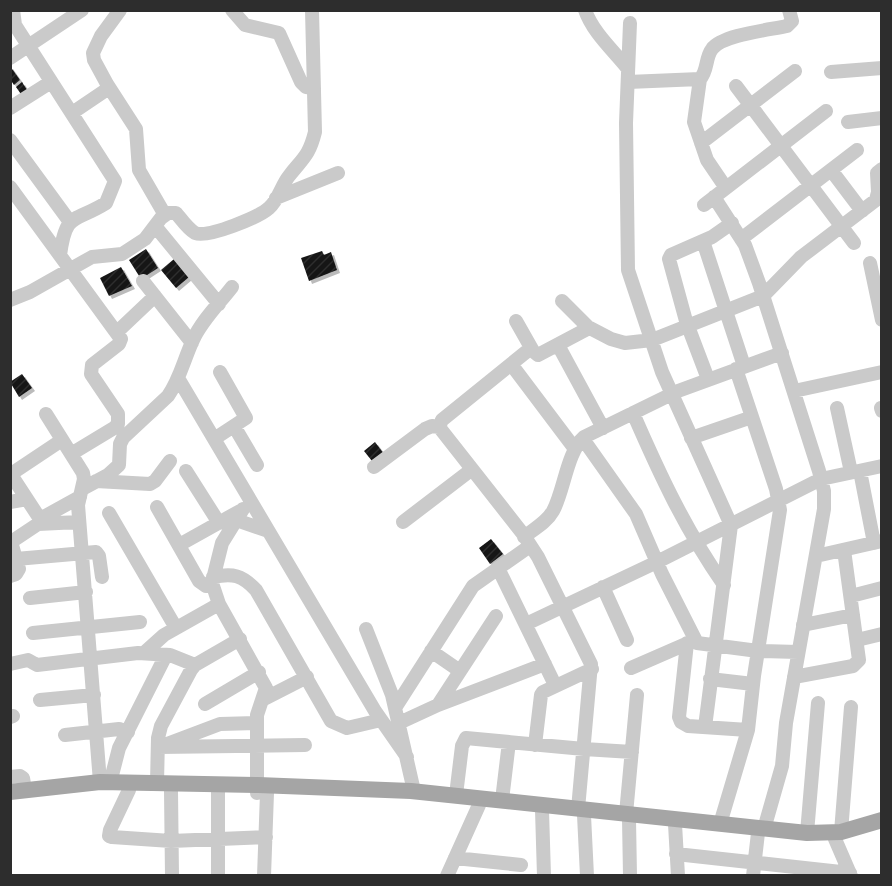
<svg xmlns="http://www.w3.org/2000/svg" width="892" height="886" font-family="'Public Sans',sans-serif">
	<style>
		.building { fill: url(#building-hatch); filter: url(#shadow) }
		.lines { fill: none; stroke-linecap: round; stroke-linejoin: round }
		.minor { stroke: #cacaca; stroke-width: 14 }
		.major { stroke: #a5a5a5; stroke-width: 16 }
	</style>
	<defs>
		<pattern id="building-hatch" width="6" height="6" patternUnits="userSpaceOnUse" patternTransform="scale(1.5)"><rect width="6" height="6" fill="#141414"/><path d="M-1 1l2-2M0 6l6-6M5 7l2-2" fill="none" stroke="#2e2e2e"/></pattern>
		<filter id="shadow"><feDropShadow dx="3" dy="3" stdDeviation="0" flood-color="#0004"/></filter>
	</defs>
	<rect width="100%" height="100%" fill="#fff"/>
	<path class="building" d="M 10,66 L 20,80 L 14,85 L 10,79 Z
		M 22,82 L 29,93 L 23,97 L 16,87 Z
		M 146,249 L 158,268 L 141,279 L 129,260 Z
		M 322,251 L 324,255 L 331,252 L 337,270 L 309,281 L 301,258 Z
		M 174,259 L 189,277 L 176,288 L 161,270 Z
		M 121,267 L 132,286 L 109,296 L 100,278 Z
		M 22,374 L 32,388 L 19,397 L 10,382 Z
		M 375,442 L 387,458 L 376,466 L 364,451 Z
		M 491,539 L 503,554 L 490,564 L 479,548 Z"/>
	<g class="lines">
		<path class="minor" d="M 13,10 L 15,25 L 115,181 L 106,203 C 74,223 66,211 60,255
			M 120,10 L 101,36 L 93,53 L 94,60 L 107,84 L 136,129 L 139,170 L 165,215
			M 232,10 L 245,25 L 279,33 L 301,82 L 306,87 L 314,88
			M 585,10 C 593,33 614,51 628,69
			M 630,23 L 626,123 L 628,270 L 662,372 L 731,525 L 705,727
			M 10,58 L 82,10
			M 831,72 L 882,68
			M 700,79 L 694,122 L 707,160 L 726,188
			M 628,82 L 700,79 C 708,71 705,58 712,49 C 722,35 769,30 787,26 L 792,21 L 789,10
			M 736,86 L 854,243
			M 10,108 L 51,82
			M 72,113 L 109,88
			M 848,122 L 882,118
			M 10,140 L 70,222
			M 701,143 L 795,71
			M 831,170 L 862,211
			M 10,187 L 121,339 L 119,344 L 92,365 L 91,374 L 118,414 L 118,424 L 114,428 L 71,454
			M 714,197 L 745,245 L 759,283 L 819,471 L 824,491 L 824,509 L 786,723 L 782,766 L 764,829
			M 276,198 L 338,173
			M 704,205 L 826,111
			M 155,226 L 219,304
			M 741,239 L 857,150
			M 703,241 L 744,366
			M 870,263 L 882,320
			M 143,281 L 192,343
			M 10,300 L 30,292 L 92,257 L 122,254 L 145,239 L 161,218 L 168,213 L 176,213 C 181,219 188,229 195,233 C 209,238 259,217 269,208 C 279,199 281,186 289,176 C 303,158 309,156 315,132 L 312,10
			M 562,301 L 588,327 L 611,339 L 625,343 L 652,340 L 763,296 L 801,257 L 876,200 L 878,192 L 877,173 L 882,169
			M 516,321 L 533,351 L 538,355 L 589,328
			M 117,332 L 155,296
			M 558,345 L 603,428
			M 531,348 L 442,420 L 439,427 L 523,534 L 538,557 L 591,664 L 578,809
			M 511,364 L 575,449
			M 178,378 L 375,711 L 407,757
			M 708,379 L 686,321 L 669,259 L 671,255 L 712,237 L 732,223
			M 794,391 L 882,372
			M 837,408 L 851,472
			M 881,408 L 882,411
			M 633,413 C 660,475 685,529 724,585
			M 46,414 L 83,473 L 84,479 L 78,505 L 100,782
			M 234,426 L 257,465
			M 691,438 L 752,417
			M 214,439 L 246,418 L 220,372
			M 583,439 L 636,514 L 662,574 L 697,643 L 758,651 L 798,652
			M 374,467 L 425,429 L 432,426 L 439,427
			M 186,471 L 219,523
			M 860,471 L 874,543
			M 10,473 L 40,519 L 38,524 L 11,542 L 19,569 L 16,574 L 10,576
			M 11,474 L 62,440
			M 96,481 L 150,484 L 155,481 L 170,461
			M 82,489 L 108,475 L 119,465 L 120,444 L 123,438 L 168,396 C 180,379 184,359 193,340 C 202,320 219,304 232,287
			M 10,502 L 27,499
			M 157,507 L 199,581 L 206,586 L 212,586
			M 243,509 L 222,543 L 212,583 L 219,604 L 266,688 L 257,715 L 257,793
			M 109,513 L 176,628
			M 40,519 L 80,497
			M 236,520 L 268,531
			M 403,522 L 471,470
			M 38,524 L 79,522
			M 524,537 C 534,529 547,522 553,511 C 564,491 567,452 584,437 L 678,391 L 782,353
			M 179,545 L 240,511
			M 816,556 L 882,541
			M 16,559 L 96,552 L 99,556 L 102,577
			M 498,568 L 555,685
			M 213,577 C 233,573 242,575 256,590 L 331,721 L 347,728 L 381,720
			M 603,587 L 627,640
			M 851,596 L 882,588
			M 30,598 L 86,592
			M 526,624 L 657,562 L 821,479 L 882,466
			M 803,625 L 853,615
			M 366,629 L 392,695 L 414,791
			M 33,633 L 140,622
			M 857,640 L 882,634
			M 687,643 L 679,717 L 681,722 L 688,726 L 748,730
			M 431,651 L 460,671
			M 144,653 L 164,635 L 219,604
			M 10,664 L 28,660 L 37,665 L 138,653 L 170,655 L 195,665
			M 631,668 L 693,641
			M 794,677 L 853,666 L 859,660 L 844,550
			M 710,679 L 753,684
			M 40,700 L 94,695
			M 262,700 L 307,677
			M 205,704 L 259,672
			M 438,705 L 496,616
			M 395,708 L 473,586 L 530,546
			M 10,717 L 13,716
			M 399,723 L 438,705 L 545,664
			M 65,735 L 119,729 L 128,732
			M 167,744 L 220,724 L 257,723
			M 535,745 L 541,695 L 543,692 L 592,669
			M 158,747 L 305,745
			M 10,777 L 20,776 L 23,778 L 25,790
			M 110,783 L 119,748 L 166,655
			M 157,783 L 158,738 L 161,726 L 191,670 L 195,665 L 240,639
			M 129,790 L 110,830 L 109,836 L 112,837 L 171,841 L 266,837
			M 171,791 L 172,876
			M 456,795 L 462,746 L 466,738 L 584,749 L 632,752
			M 502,800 L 509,742
			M 542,810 L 544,876
			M 626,814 L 637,695
			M 584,815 L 587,876
			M 629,819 L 630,876
			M 675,824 L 678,876
			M 720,824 L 748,730 L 754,676 L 780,510 L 776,489 L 736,369
			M 841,832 L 851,707
			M 807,833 L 818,703
			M 835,839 L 851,876
			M 676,854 L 850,873
			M 455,858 L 521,865
			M 218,876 L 218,792
			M 264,876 L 267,793
			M 447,876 L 479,805
			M 753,876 L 758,833"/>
		<path class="major" d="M 10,792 L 100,782 L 258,785 L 411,791 L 807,833 L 841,832 L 882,820"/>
	</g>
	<rect width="892" height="886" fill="none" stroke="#2d2d2d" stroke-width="24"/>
</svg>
